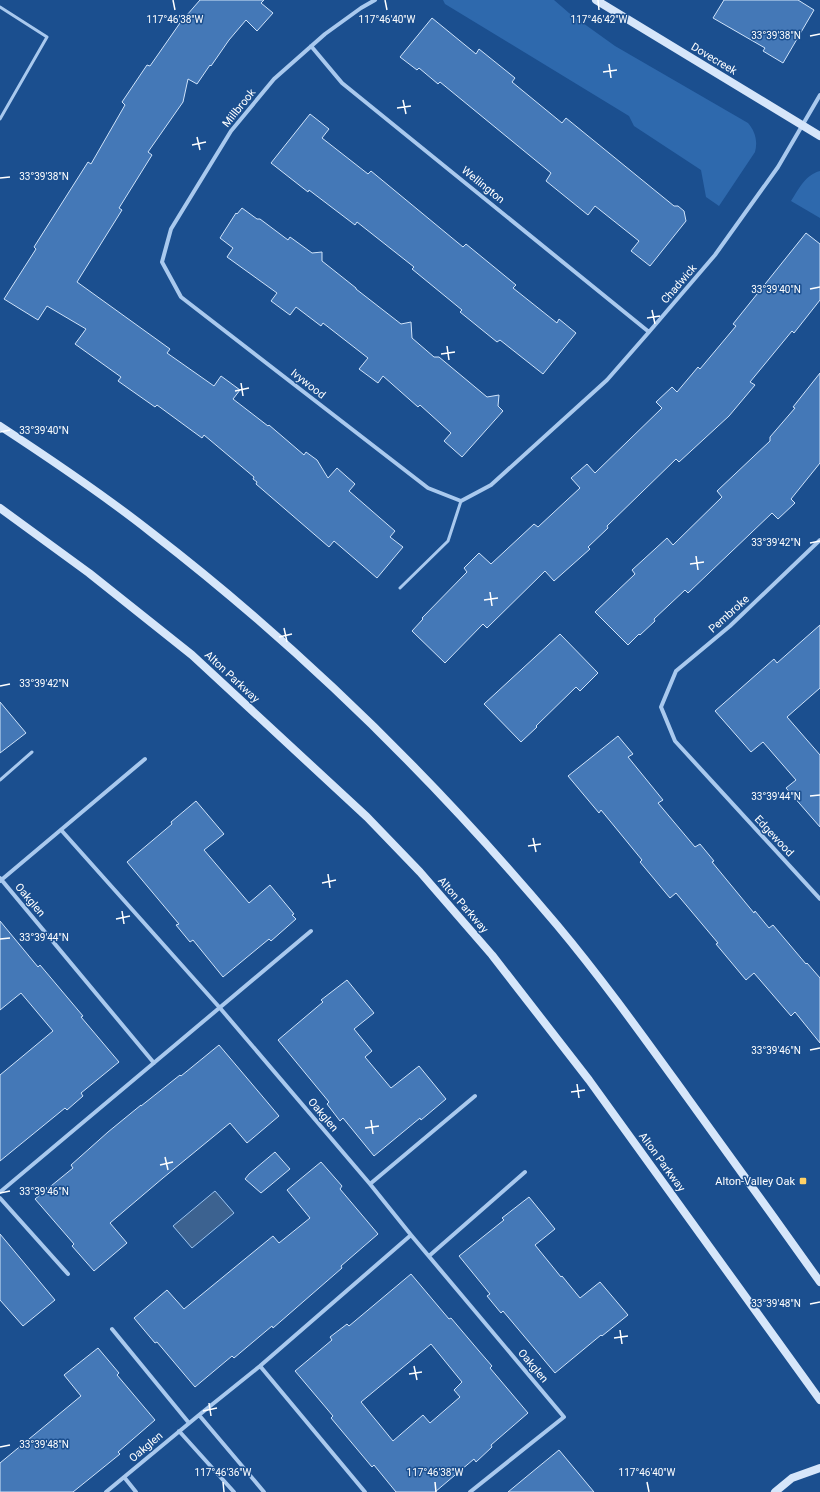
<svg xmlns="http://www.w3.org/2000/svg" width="820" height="1492" font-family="Roboto,sans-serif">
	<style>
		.green { fill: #2e69ad }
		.water { fill: #3c6290; stroke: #9cc4f0 }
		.building { fill: #4478b7; stroke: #cfe3fa; fill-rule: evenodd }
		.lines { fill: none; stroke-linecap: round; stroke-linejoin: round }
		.lane { stroke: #a9c9ee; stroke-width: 3 }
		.street { stroke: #a9c9ee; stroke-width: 4 }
		.secondary { stroke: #d6e6fa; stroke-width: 8 }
		.ticks { fill: none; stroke: #fff; stroke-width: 1.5 }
		.poi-dot { fill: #ffd166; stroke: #1b4f8f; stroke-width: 1.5 }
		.labels { text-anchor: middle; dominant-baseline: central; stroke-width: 3; stroke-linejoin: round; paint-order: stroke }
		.street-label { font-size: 11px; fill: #fff; stroke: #1b4f8f }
		.poi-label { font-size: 11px; fill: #fff; stroke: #1b4f8f; text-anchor: end }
		.ticks-label { font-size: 10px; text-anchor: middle; fill: #fff; stroke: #1b4f8f; stroke-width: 3; stroke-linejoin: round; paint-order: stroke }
	</style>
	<rect width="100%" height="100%" fill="#1b4f8f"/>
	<path class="green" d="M 443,0 L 554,0 L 569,13 L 615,46 L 748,123 C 755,131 758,141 755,152 L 719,206 L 706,197 L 701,170 L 634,126 L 629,116 L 445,4 Z
		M 820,171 L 820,218 L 791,201 C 799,189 805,175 820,171 Z"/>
	<path class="water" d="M 215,1191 L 234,1213 L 192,1248 L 173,1226 Z"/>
	<path class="building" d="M 200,0 L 264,0 L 261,3 L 273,13 L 257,31 L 246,20 L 229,40 L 211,66 L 210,65 L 197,84 L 188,79 L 183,102 L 148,152 L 152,155 L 119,208 L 122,210 L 77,282 L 170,349 L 167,353 L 214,386 L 221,376 L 240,390 L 233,399 L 268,426 L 269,425 L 304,455 L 306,452 L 317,460 L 328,478 L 337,468 L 355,484 L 349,491 L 395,531 L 390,537 L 403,547 L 377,578 L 334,541 L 329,547 L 256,484 L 257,482 L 253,479 L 254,477 L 204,435 L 202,438 L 157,405 L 155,407 L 118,381 L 121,377 L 75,344 L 86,329 L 47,306 L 38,320 L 4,299 L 36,249 L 34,247 L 88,162 L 91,164 L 125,105 L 122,102 L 147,65 L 150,66 L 180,23 Z
		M 724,0 L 798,0 L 814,10 L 783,63 L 763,51 L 765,48 L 713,18 Z
		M 432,18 L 476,54 L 479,49 L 515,78 L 512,82 L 562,123 L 566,118 L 674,206 L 678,206 L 684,211 L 686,221 L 650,266 L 631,251 L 639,241 L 595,206 L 588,215 L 546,181 L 551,173 L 440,82 L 438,84 L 419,68 L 417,70 L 400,57 Z
		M 310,114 L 329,129 L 322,138 L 368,174 L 371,171 L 463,247 L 466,244 L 516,285 L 513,288 L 557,323 L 559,319 L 576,333 L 543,374 L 500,340 L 497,342 L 460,312 L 462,310 L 412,269 L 414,267 L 357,222 L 355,225 L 309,190 L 308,192 L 271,163 Z
		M 242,208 L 257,219 L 260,219 L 288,240 L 290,237 L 312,253 L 322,252 L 322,261 L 356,288 L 356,289 L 401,324 L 411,322 L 412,338 L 434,357 L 439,357 L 487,397 L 499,395 L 498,406 L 503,411 L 462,457 L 444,441 L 451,433 L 420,405 L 418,407 L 383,376 L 378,383 L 359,369 L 368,358 L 323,323 L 321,326 L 296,307 L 290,315 L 271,301 L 277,293 L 227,257 L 233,248 L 220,238 L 236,213 L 237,214 Z
		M 806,233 L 820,244 L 820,300 L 794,333 L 792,331 L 750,382 L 755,385 L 729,416 L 679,462 L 676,459 L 607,526 L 608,528 L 588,547 L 590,549 L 554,581 L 545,571 L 487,628 L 483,624 L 445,663 L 412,631 L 423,619 L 422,618 L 467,572 L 464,568 L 479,553 L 491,564 L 534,524 L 538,527 L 580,488 L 571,478 L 587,464 L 595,473 L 662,408 L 656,402 L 672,387 L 677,392 L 698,367 L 700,369 L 736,326 L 733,324 Z
		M 820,373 L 820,463 L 791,499 L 795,503 L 778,519 L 772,513 L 688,593 L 685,590 L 654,619 L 655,621 L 640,635 L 639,634 L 628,645 L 595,612 L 635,574 L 632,570 L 667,538 L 673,545 L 722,497 L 717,491 L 770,441 L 770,437 L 795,408 L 793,407 Z
		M 820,625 L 820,688 L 787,717 L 820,755 L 820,827 L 786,788 L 796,780 L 763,742 L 751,752 L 715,711 L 774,659 L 777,663 Z
		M 560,634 L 598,673 L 580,691 L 576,687 L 536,726 L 537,727 L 521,742 L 484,704 Z
		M 0,702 L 26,733 L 0,753 Z
		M 618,736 L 633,754 L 628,757 L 663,800 L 658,803 L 695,847 L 700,844 L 714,861 L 712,862 L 754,913 L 755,911 L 769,928 L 773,925 L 806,964 L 807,963 L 820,978 L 820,1043 L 795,1012 L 791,1016 L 754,973 L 746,980 L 716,944 L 718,943 L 676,893 L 670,898 L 640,862 L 642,860 L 601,810 L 599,813 L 568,776 Z
		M 196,801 L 224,834 L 204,850 L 249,903 L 270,885 L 294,914 L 292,915 L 296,919 L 271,941 L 269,939 L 223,977 L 193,940 L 190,942 L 176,925 L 179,924 L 127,862 L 172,824 L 171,822 Z
		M 0,921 L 38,967 L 40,965 L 83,1016 L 81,1017 L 119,1062 L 81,1093 L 83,1096 L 67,1110 L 65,1108 L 0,1161 L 0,1075 L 53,1031 L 21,993 L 0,1010 Z
		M 347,980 L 374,1013 L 354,1029 L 372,1051 L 365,1057 L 391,1088 L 419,1066 L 446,1099 L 421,1120 L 420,1118 L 374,1156 L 343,1118 L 340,1121 L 327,1104 L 329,1102 L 278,1040 L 323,1002 L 321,1000 Z
		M 219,1045 L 279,1116 L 247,1143 L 230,1123 L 163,1178 L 110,1223 L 127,1243 L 94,1271 L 72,1246 L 74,1244 L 35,1199 L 73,1168 L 71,1165 L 108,1132 L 141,1105 L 141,1106 L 180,1075 L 181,1076 Z
		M 275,1152 L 290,1169 L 261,1193 L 245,1179 L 249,1174 Z
		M 321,1162 L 342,1186 L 340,1189 L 378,1234 L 341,1266 L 342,1268 L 273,1328 L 272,1326 L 234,1358 L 232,1356 L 195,1387 L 157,1342 L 155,1343 L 134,1318 L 167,1290 L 184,1309 L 273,1236 L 279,1243 L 310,1218 L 287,1190 Z
		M 529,1197 L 555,1229 L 535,1245 L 561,1277 L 562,1276 L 580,1298 L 600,1282 L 628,1315 L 602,1336 L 601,1335 L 555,1373 L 503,1311 L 501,1313 L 487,1296 L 490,1294 L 459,1256 L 504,1220 L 502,1218 Z
		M 0,1234 L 55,1300 L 23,1326 L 0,1300 Z
		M 411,1274 L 449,1319 L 451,1318 L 479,1351 L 492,1366 L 490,1368 L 528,1413 L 491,1445 L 492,1447 L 476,1462 L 474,1459 L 435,1492 L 396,1492 L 374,1465 L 372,1467 L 331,1418 L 333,1416 L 295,1371 L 332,1340 L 330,1337 L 347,1324 L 349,1326 ZM 431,1344 L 462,1382 L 454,1390 L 460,1397 L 430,1423 L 423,1415 L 393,1441 L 361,1402 Z
		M 98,1348 L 119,1373 L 117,1375 L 155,1420 L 118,1452 L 120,1454 L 73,1492 L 0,1492 L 0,1463 L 81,1396 L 64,1375 Z
		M 559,1450 L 594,1492 L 508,1492 L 537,1468 Z"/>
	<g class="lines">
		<path class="lane" d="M 0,7 L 47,37 L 0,119
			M 400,588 L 448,541 L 461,501
			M 0,780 L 32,752"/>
		<path class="street" d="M 375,0 L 361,8 L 325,34 L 274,79 L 231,131 L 171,229 L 162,262 L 181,297 L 428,488 L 461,501 L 491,485 L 607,380 L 649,332 L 715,255 L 778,167 L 820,95
			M 311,46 L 342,83 L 649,332
			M 820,540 L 730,626 L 676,671 L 661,707 L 675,741 L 820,899
			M 62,831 L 220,1008 L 370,1184 L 411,1235 L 564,1417 L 470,1492
			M 0,878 L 154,1063
			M 0,881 L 145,759
			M 370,1184 L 475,1096
			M 0,1192 L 311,931
			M 0,1198 L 68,1274
			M 429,1256 L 525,1172
			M 112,1329 L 189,1423
			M 260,1366 L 365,1492
			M 199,1415 L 264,1492
			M 179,1431 L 234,1492
			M 124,1477 L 136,1492
			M 106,1492 L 199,1415 L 260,1366 L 411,1235"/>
		<path class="secondary" d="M 596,0 L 820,136
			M 0,426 C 52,460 104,495 152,533 C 301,648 436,781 557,925 C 603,980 645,1039 687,1097 C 732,1159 776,1220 820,1282
			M 0,508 L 89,573 L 192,655 L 367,817 L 420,872 L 492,955 L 589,1080 L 820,1400
			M 775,1492 L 792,1478 L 820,1468"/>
	</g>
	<path class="ticks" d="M 173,0 L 175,10M 385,0 L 387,10M 598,0 L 599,10M 810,36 L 820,34M 609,64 L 611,78M 603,72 L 617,70M 403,100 L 406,114M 397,108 L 411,106M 197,137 L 200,150M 192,145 L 206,142M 0,178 L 10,177M 810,289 L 820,287M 652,310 L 655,324M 647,318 L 660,316M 447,346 L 449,360M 441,354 L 455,352M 241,383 L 243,396M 235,391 L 249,388M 0,432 L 10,430M 810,543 L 820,541M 696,556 L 698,570M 690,564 L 704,562M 490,592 L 492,606M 484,600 L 498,598M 284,628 L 287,642M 279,637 L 292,634M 0,686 L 10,684M 810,796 L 820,795M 533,838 L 536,852M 528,846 L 541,844M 328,874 L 330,888M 322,883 L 336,880M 122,911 L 124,924M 116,919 L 130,916M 0,939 L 10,938M 810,1050 L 820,1048M 577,1084 L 579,1098M 571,1092 L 585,1090M 371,1120 L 373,1134M 365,1128 L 379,1126M 165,1157 L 168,1170M 160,1165 L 173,1162M 0,1193 L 10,1191M 810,1304 L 820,1302M 620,1330 L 622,1344M 614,1338 L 628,1336M 414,1366 L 417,1380M 409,1374 L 422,1372M 209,1403 L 211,1416M 203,1411 L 217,1408M 0,1447 L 10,1445M 223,1482 L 224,1492M 435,1482 L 436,1492M 647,1482 L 649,1492"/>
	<rect class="poi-dot" x="799" y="1177" width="8" height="8" rx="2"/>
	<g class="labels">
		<g class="street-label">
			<text transform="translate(714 59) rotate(31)">Dovecreek</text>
			<text transform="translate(239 108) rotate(-51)">Millbrook</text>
			<text transform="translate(483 185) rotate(39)">Wellington</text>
			<text transform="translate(679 284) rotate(-49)">Chadwick</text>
			<text transform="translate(308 384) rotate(38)">Ivywood</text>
			<text transform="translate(729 614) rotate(-42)">Pembroke</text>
			<text transform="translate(232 677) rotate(43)">Alton Parkway</text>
			<text transform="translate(774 836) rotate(47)">Edgewood</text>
			<text transform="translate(30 900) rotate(50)">Oakglen</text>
			<text transform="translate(463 905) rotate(49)">Alton Parkway</text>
			<text transform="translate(323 1115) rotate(50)">Oakglen</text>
			<text transform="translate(662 1162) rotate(54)">Alton Parkway</text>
			<text transform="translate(533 1366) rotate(50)">Oakglen</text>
			<text transform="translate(146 1447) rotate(-40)">Oakglen</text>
		</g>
		<g class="poi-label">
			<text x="795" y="1181">Alton-Valley Oak</text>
		</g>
	</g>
	<g class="ticks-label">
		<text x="175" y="23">117°46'38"W</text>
		<text x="387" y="23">117°46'40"W</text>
		<text x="599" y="23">117°46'42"W</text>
		<text x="776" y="39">33°39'38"N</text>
		<text x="44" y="180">33°39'38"N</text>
		<text x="776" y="293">33°39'40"N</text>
		<text x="44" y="434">33°39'40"N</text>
		<text x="776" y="546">33°39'42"N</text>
		<text x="44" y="687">33°39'42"N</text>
		<text x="776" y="800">33°39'44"N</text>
		<text x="44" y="941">33°39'44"N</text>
		<text x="776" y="1054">33°39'46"N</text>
		<text x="44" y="1195">33°39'46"N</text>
		<text x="776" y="1307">33°39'48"N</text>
		<text x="44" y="1448">33°39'48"N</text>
		<text x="223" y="1476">117°46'36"W</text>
		<text x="435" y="1476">117°46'38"W</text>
		<text x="647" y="1476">117°46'40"W</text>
	</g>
</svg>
